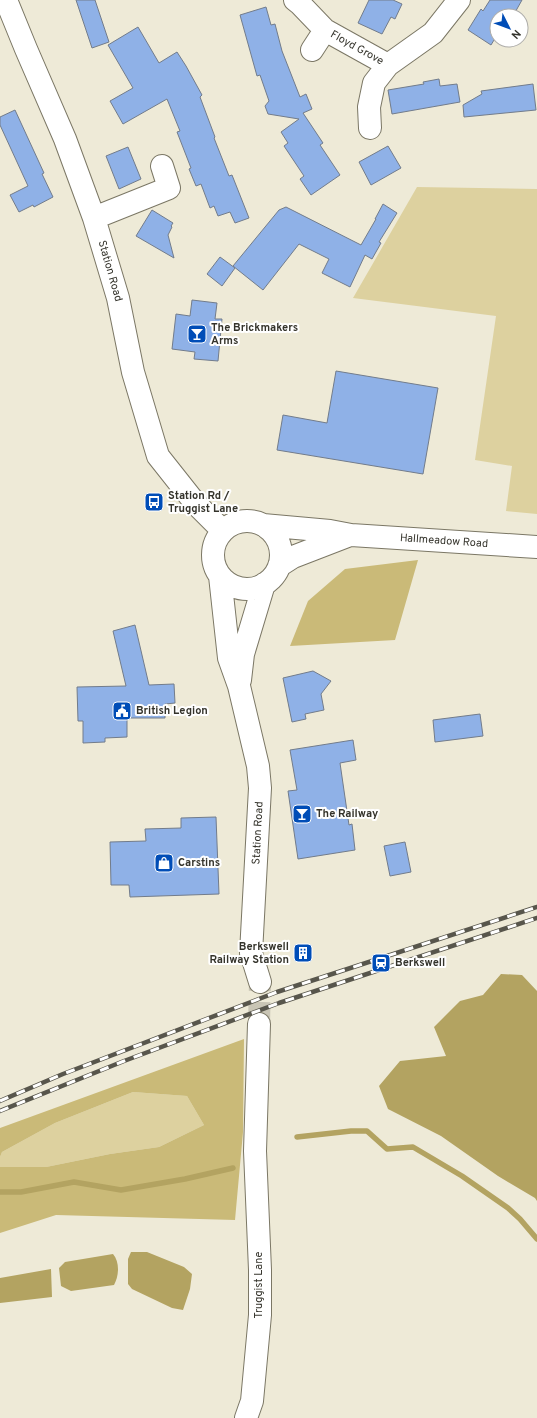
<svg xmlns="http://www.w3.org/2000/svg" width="537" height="1418" font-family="Overpass,sans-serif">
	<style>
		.green { fill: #ddd19f }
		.forest { fill: #caba78 }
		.water { fill: #b3a361 }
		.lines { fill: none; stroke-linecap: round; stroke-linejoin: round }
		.stream { stroke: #b3a361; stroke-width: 5.5 }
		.building { fill: #8fb1e7; stroke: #727c8b }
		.minor-tunnel { stroke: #c9c5b5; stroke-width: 22; stroke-dasharray: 22 11; stroke-linecap: butt }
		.minor-casing { stroke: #7b7765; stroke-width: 24 }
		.minor { stroke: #fff; stroke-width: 22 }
		.rail-casing { stroke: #58564c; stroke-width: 4.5 }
		.rail { stroke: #fff; stroke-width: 3; stroke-dasharray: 9; stroke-linecap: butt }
		.labels { text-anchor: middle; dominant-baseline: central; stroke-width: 4; stroke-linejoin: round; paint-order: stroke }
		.street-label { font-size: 11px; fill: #34332b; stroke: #fff }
		.poi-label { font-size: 11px; font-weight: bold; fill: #34332b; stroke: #fff; text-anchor: start }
	</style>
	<rect width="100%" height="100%" fill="#eeead7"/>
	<path class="green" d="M 417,187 L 537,189 L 537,514 L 506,511 L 512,466 L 475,460 L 496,316 L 353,298 Z
		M 133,1092 L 187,1096 L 204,1125 L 159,1147 L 110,1154 L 46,1167 L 0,1167 L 0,1157 L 2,1152 L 55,1123 Z"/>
	<path class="forest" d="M 418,560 L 395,640 L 290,646 L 308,601 L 345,569 Z
		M 244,1039 L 243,1132 L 235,1220 L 56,1215 L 0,1233 L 0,1167 L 46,1167 L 110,1154 L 159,1147 L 204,1125 L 187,1096 L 133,1092 L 55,1123 L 2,1152 L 0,1157 L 0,1128 Z"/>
	<path class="water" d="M 501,974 L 522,975 L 537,991 L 537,1201 L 535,1198 L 498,1176 L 441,1136 L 388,1109 L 379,1086 L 400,1061 L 446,1056 L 434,1027 L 460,1001 L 483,995 Z
		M 131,1252 L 147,1252 L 184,1267 L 192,1274 L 190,1289 L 183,1310 L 172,1308 L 132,1289 L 128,1284 L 128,1259 Z
		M 113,1254 C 120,1262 119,1276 114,1285 L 71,1291 L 61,1286 L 59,1268 L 65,1262 Z
		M 51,1269 L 52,1297 L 0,1303 L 0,1278 Z"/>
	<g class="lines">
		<path class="stream" d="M 297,1137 L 351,1131 L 367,1131 L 387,1149 L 413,1147 L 462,1176 L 508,1208 L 520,1219 L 537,1239
			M 0,1192 L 21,1192 L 74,1182 L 121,1190 L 185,1179 L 233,1168"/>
	</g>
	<path class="building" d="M 76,0 L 95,0 L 109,42 L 92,48 Z
		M 369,0 L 393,0 L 402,4 L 395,19 L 391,17 L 382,34 L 358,23 Z
		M 490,0 L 522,0 L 513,16 L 497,16 L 497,35 L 491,45 L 468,30 L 481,9 L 483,11 Z
		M 266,7 L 271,25 L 275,24 L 282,51 L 300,97 L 306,94 L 312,109 L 303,113 L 323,143 L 320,145 L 340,175 L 311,195 L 300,179 L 304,176 L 284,146 L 288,143 L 281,132 L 299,119 L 268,114 L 265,106 L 269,101 L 260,75 L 257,76 L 240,15 Z
		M 138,27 L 159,63 L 177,52 L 186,66 L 202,95 L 200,97 L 215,137 L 214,138 L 229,176 L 232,175 L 249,218 L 235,223 L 230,212 L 218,216 L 214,206 L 210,208 L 201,184 L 196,186 L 189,169 L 191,168 L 177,132 L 180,131 L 167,99 L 123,124 L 110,101 L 133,88 L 108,45 Z
		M 439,79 L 440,86 L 457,84 L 460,102 L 392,114 L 388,90 L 424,84 L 423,82 Z
		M 533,84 L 536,110 L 464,117 L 463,105 L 482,94 L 481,91 Z
		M 15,110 L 44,173 L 42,174 L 53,197 L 34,207 L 33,205 L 19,212 L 10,195 L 28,186 L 0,125 L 0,117 Z
		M 388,146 L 401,168 L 371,185 L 359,162 Z
		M 128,147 L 141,179 L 119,189 L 106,156 Z
		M 383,204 L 397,213 L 379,242 L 381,243 L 372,259 L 365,255 L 350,287 L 322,273 L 329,259 L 299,244 L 263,290 L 233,266 L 279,210 L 286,207 L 361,245 L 376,219 L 375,219 Z
		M 152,210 L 173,223 L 171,226 L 172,227 L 168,235 L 174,258 L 136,236 Z
		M 220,257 L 235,268 L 222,286 L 207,274 Z
		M 192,300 L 217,303 L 215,319 L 222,319 L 218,361 L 194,359 L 195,352 L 172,349 L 176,314 L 190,316 Z
		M 336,371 L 438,388 L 423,474 L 277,450 L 283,415 L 327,423 Z
		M 135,625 L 149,685 L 174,684 L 175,703 L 165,704 L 165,718 L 127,718 L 127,737 L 105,738 L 105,742 L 83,743 L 83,721 L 78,721 L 77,687 L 126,686 L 113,631 Z
		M 313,671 L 331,681 L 321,694 L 324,710 L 305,714 L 306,719 L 292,722 L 283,678 Z
		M 480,714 L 483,736 L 435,742 L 433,720 Z
		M 353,740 L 356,760 L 340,763 L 349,825 L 352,824 L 355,850 L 298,859 L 288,791 L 297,790 L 290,750 Z
		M 216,817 L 219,894 L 130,897 L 129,885 L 111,885 L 110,842 L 146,841 L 145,829 L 181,828 L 181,818 Z
		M 405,842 L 411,872 L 390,876 L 384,846 Z"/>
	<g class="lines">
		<path class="minor-tunnel" d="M 259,1024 L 260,982"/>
		<g class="minor-casing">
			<path id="minor" d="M 6,0 L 26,49 L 65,139 L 94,218 L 118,298 L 133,372 L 158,456 L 196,504 L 223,531
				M 295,0 L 300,4 L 325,30
				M 312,50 L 325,30 L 388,65
				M 370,128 L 369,107 L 374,83 L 388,65 L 433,33 L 459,0
				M 94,218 L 169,188 L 162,166
				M213 555a34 34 0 1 1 68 0a34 34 0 1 1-68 0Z
				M 263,525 L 330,531 L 351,535 L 537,547
				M 279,566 L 293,557 L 350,535
				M 220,576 L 229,658 L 239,686 L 258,766 L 260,788 L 251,953 L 260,982
				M 240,680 L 243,654 L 264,584
				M 246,1418 L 252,1401 L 260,1315 L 260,1270 L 255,1151 L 259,1024"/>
		</g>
		<use href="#minor" class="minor"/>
		<g class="rail-casing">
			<path id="rail" d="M 0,1101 L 63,1074 L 277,992 L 537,907
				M 0,1111 L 124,1061 L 279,1003 L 537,918"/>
		</g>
		<use href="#rail" class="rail"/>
	</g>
	<defs>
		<g id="bar-square" transform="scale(1)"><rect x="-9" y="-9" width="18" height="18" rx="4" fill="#004db7" stroke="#fff"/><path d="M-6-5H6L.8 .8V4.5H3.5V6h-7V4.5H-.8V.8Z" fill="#fff"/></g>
		<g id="bus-square" transform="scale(1)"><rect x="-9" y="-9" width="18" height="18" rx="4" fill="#004db7" stroke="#fff"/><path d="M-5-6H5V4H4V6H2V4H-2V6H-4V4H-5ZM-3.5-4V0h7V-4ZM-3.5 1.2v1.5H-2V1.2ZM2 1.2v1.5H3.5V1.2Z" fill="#fff"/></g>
		<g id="civic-square" transform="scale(1)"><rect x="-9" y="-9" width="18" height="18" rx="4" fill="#004db7" stroke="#fff"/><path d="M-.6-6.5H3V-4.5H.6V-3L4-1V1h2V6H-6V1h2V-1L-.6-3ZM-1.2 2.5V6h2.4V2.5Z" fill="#fff"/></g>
		<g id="shop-square" transform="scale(1)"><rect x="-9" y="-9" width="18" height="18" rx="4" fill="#004db7" stroke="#fff"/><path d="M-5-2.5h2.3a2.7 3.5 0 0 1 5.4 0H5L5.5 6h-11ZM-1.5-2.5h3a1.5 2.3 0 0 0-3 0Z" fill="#fff"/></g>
		<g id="building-square" transform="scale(1)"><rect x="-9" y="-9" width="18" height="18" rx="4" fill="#004db7" stroke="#fff"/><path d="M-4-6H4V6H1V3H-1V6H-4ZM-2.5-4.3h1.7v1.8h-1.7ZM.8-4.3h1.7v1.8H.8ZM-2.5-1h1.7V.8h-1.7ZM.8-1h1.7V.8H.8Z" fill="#fff"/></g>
		<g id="station-square" transform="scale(1)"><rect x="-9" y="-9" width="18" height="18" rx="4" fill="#004db7" stroke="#fff"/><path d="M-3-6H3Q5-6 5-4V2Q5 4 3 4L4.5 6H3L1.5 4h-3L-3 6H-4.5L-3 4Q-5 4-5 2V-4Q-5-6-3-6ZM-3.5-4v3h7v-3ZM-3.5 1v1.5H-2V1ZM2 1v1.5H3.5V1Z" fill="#fff"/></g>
	</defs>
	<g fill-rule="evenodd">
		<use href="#bar-square" x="197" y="334"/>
		<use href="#bus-square" x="154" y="502"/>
		<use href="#civic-square" x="122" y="711"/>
		<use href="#bar-square" x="302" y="814"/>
		<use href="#shop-square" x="164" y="863"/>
		<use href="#building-square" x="303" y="953"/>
		<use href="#station-square" x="381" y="963"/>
	</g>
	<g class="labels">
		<g class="street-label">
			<text transform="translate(357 48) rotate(29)">Floyd Grove</text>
			<text transform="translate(110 271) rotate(74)">Station Road</text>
			<text transform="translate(444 541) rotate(4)">Hallmeadow Road</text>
			<text transform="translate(258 833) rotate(-87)">Station Road</text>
			<text transform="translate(259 1285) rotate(-90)">Truggist Lane</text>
		</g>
		<g class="poi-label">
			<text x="211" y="328">The Brickmakers<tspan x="211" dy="13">Arms</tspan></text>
			<text x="168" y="496">Station Rd /<tspan x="168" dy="13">Truggist Lane</tspan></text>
			<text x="136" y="711">British Legion</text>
			<text x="316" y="814">The Railway</text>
			<text x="178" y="863">Carstins</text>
			<text x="289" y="947" text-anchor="end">Berkswell<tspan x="289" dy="13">Railway Station</tspan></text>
			<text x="395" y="963">Berkswell</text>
		</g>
	</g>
	<g transform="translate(509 28) rotate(132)"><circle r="19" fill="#ffffff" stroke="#aeadaa"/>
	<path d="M0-3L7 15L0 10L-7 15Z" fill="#004db7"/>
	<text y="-6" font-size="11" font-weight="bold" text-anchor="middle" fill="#34332b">N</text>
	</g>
</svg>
